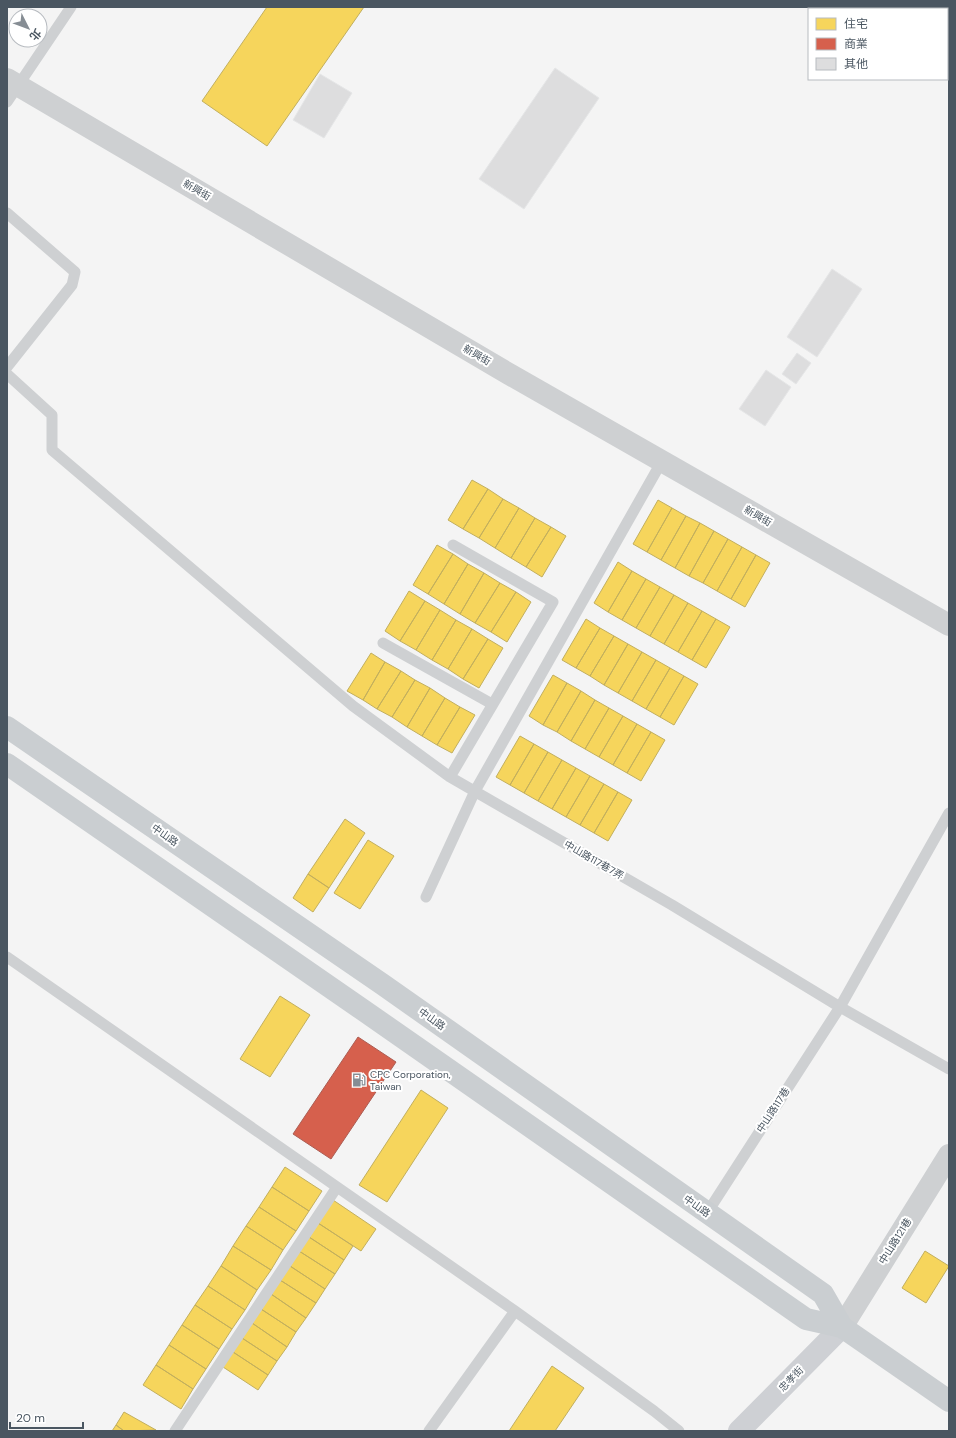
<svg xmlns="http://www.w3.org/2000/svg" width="956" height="1438" font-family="'DM Sans','Noto Sans TC',sans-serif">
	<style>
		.homes { fill: #f6d55c; stroke: #c2af5e }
		.shops { fill: #d6604d; stroke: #ac5d53 }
		.building { fill: #ddddde; stroke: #e5e6e7 }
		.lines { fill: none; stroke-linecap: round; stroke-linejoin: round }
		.lane { stroke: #ced0d2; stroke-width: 11 }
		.street { stroke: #ced0d2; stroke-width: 22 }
		.secondary { stroke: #ced0d4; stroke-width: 22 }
		.primary { stroke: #caced1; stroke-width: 22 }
		.labels { text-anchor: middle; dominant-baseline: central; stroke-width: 4; stroke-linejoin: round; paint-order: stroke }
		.street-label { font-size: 10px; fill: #4a5661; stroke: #fff }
		.poi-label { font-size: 10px; fill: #4a5661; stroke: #fff; text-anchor: start }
	</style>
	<rect width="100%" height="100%" fill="#f4f4f4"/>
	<path class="homes" d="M 267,7 L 364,7 L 267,146 L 202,101 Z
		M 472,480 L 488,489 L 463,529 L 448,520 Z
		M 488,489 L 503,499 L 479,538 L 463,529 Z
		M 503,499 L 519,508 L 495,548 L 479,538 Z
		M 658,500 L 672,508 L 647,552 L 633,544 Z
		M 519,508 L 535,518 L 511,558 L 495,548 Z
		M 672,508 L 686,516 L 661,560 L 647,552 Z
		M 686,516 L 700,523 L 675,568 L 661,560 Z
		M 535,518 L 551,527 L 526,567 L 511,558 Z
		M 700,523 L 714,531 L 689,576 L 675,568 Z
		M 551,527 L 566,536 L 542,577 L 526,567 Z
		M 714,531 L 728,539 L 703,583 L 689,576 Z
		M 728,539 L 742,547 L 717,591 L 703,583 Z
		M 437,545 L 453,554 L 428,594 L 413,585 Z
		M 742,547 L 756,555 L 731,599 L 717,591 Z
		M 453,554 L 468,564 L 444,604 L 428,594 Z
		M 756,555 L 770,563 L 745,607 L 731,599 Z
		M 618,562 L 632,571 L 608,612 L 594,603 Z
		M 468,564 L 484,573 L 460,614 L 444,604 Z
		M 632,571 L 646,579 L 622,620 L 608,612 Z
		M 484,573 L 500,583 L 475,623 L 460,614 Z
		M 646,579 L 660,587 L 636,628 L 622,620 Z
		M 500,583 L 516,592 L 491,632 L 475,623 Z
		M 660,587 L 674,595 L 650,636 L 636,628 Z
		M 409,591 L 425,601 L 400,641 L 385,631 Z
		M 516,592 L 531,602 L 507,642 L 491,632 Z
		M 674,595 L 688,603 L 664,644 L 650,636 Z
		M 425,601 L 440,610 L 416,650 L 400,641 Z
		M 688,603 L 702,611 L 678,652 L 664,644 Z
		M 440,610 L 456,620 L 432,660 L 416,650 Z
		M 702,611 L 716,619 L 692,660 L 678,652 Z
		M 586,619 L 600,628 L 576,668 L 562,660 Z
		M 716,619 L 730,627 L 706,668 L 692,660 Z
		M 456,620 L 472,629 L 448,669 L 432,660 Z
		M 600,628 L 614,636 L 590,676 L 576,668 Z
		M 472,629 L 488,639 L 463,679 L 448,669 Z
		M 614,636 L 628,644 L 604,685 L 590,676 Z
		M 488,639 L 503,648 L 479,688 L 463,679 Z
		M 628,644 L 642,652 L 618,693 L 604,685 Z
		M 642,652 L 656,660 L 632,701 L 618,693 Z
		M 371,653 L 385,662 L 363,700 L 347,691 Z
		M 656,660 L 670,668 L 646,709 L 632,701 Z
		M 385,662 L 401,671 L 377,709 L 363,700 Z
		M 670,668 L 684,676 L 660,717 L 646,709 Z
		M 401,671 L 415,680 L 392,717 L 377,709 Z
		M 553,675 L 567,683 L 543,725 L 529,716 Z
		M 684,676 L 698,684 L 674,725 L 660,717 Z
		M 415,680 L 430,688 L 407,727 L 392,717 Z
		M 567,683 L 581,691 L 557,732 L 543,725 Z
		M 430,688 L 445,698 L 422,736 L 407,727 Z
		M 581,691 L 595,700 L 571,741 L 557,732 Z
		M 445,698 L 460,707 L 437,745 L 422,736 Z
		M 595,700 L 609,708 L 585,749 L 571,741 Z
		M 460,707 L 475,715 L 452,753 L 437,745 Z
		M 609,708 L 623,716 L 599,757 L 585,749 Z
		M 623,716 L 637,724 L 613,765 L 599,757 Z
		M 637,724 L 651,732 L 627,773 L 613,765 Z
		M 651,732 L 665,740 L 641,781 L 627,773 Z
		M 520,736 L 534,744 L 510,785 L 496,777 Z
		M 534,744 L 548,752 L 524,793 L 510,785 Z
		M 548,752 L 562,760 L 538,801 L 524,793 Z
		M 562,760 L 576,768 L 552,809 L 538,801 Z
		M 576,768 L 590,776 L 566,817 L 552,809 Z
		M 590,776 L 604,784 L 580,825 L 566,817 Z
		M 604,784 L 618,792 L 594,833 L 580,825 Z
		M 618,792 L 632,800 L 608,841 L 594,833 Z
		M 345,819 L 365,833 L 329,888 L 308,874 Z
		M 368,840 L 394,856 L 360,909 L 334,893 Z
		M 308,874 L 329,888 L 313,912 L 293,898 Z
		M 280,996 L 310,1015 L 270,1077 L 240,1059 Z
		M 421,1090 L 448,1108 L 387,1202 L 359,1185 Z
		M 285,1167 L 322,1191 L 309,1211 L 272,1187 Z
		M 272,1187 L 309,1211 L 296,1231 L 259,1207 Z
		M 333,1200 L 376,1229 L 361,1251 L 318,1223 Z
		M 259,1207 L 296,1231 L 283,1250 L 246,1226 Z
		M 318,1223 L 353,1246 L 344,1260 L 309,1237 Z
		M 246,1226 L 283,1250 L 271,1270 L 233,1246 Z
		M 309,1237 L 344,1260 L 335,1274 L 299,1251 Z
		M 233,1246 L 271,1270 L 257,1290 L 221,1266 Z
		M 299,1251 L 335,1274 L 325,1289 L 290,1266 Z
		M 925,1251 L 949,1266 L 926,1303 L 902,1288 Z
		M 221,1266 L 257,1290 L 245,1310 L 208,1286 Z
		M 290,1266 L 325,1289 L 316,1303 L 280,1280 Z
		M 280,1280 L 316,1303 L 306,1318 L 271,1294 Z
		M 208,1286 L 245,1310 L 232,1329 L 195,1305 Z
		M 271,1294 L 306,1318 L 296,1332 L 261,1309 Z
		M 195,1305 L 232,1329 L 219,1349 L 182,1325 Z
		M 261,1309 L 296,1332 L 287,1347 L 252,1323 Z
		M 252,1323 L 287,1347 L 277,1361 L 242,1338 Z
		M 182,1325 L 219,1349 L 206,1369 L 169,1345 Z
		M 242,1338 L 277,1361 L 268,1375 L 233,1352 Z
		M 169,1345 L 206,1369 L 193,1389 L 156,1365 Z
		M 233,1352 L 268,1375 L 258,1390 L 223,1367 Z
		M 156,1365 L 193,1389 L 181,1409 L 143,1385 Z
		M 552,1366 L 584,1388 L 555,1431 L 509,1431 Z
		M 124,1412 L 156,1430 L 124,1431 L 116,1425 Z
		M 116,1425 L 124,1431 L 112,1431 Z"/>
	<path class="shops" d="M 358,1037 L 396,1062 L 331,1159 L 293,1134 Z"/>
	<path class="building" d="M 555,68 L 599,98 L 524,209 L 479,179 Z
		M 320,74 L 352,93 L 324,138 L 293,120 Z
		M 832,269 L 862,289 L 817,357 L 787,337 Z
		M 797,353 L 811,363 L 796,384 L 782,374 Z
		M 766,370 L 791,387 L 765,426 L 739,409 Z"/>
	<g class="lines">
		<path class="lane" d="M 7,102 L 71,7
			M 7,213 L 75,272 L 72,285 L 7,367
			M 7,374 L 52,415 L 52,450 L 353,706 L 450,777 L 672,905 L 840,1007 L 949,1069
			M 383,643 L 492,704
			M 450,777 L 553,602 L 453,545
			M 426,897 L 475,791 L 662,461
			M 7,957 L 515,1311 L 654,1411 L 679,1431
			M 707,1213 L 840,1007 L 949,813
			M 175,1431 L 337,1187
			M 429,1431 L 515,1311"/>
		<path class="street" d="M 7,79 L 509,374 L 949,625
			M 842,1327 L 949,1155"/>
		<path class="secondary" d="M 739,1431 L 842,1327"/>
		<path class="primary" d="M 7,727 L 382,984 L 823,1294 L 842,1327
			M 7,764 L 363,1010 L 806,1319 L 842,1327 L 949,1401"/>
	</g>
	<defs>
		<g id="fuel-bare" transform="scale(1.08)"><path d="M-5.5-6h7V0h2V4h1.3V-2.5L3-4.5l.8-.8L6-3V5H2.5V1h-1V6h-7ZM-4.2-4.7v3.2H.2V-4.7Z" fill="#868d94" stroke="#fff" stroke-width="2.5" paint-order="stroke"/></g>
	</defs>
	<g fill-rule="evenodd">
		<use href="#fuel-bare" x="359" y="1080"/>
	</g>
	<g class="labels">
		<g class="street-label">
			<text transform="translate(197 190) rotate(30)">新興街</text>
			<text transform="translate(477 355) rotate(30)">新興街</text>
			<text transform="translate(758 516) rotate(30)">新興街</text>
			<text transform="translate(165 835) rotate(35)">中山路</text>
			<text transform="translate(594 860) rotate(30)">中山路117巷7弄</text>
			<text transform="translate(432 1019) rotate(35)">中山路</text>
			<text transform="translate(773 1110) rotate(-57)">中山路117巷</text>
			<text transform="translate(697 1206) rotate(35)">中山路</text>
			<text transform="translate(895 1241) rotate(-58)">中山路121巷</text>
			<text transform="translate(791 1379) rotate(-46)">忠孝街</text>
		</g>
		<g class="poi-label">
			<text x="370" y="1074">CPC Corporation,<tspan x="370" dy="12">Taiwan</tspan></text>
		</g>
	</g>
	<rect width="956" height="1438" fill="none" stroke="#4a5661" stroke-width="16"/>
	<rect x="808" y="8" width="140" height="72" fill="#ffffff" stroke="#b7bbc0"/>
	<rect x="816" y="18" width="20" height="12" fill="#f6d55c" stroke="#b7bbc0"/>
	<text x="844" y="28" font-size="12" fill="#4a5661">住宅</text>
	<rect x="816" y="38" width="20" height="12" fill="#d6604d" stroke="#b7bbc0"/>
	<text x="844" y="48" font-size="12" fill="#4a5661">商業</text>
	<rect x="816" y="58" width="20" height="12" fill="#ddddde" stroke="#b7bbc0"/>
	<text x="844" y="68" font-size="12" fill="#4a5661">其他</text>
	<g transform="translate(28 28) rotate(132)"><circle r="19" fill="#ffffff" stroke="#b7bbc0"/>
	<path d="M0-3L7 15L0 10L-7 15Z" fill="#868d94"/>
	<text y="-6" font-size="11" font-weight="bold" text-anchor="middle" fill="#4a5661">北</text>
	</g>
	<path d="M10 1422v6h73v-6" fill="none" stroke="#4a5661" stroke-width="2"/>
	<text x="16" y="1422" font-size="12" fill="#4a5661" stroke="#ffffff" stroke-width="3" paint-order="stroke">20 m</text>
</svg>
